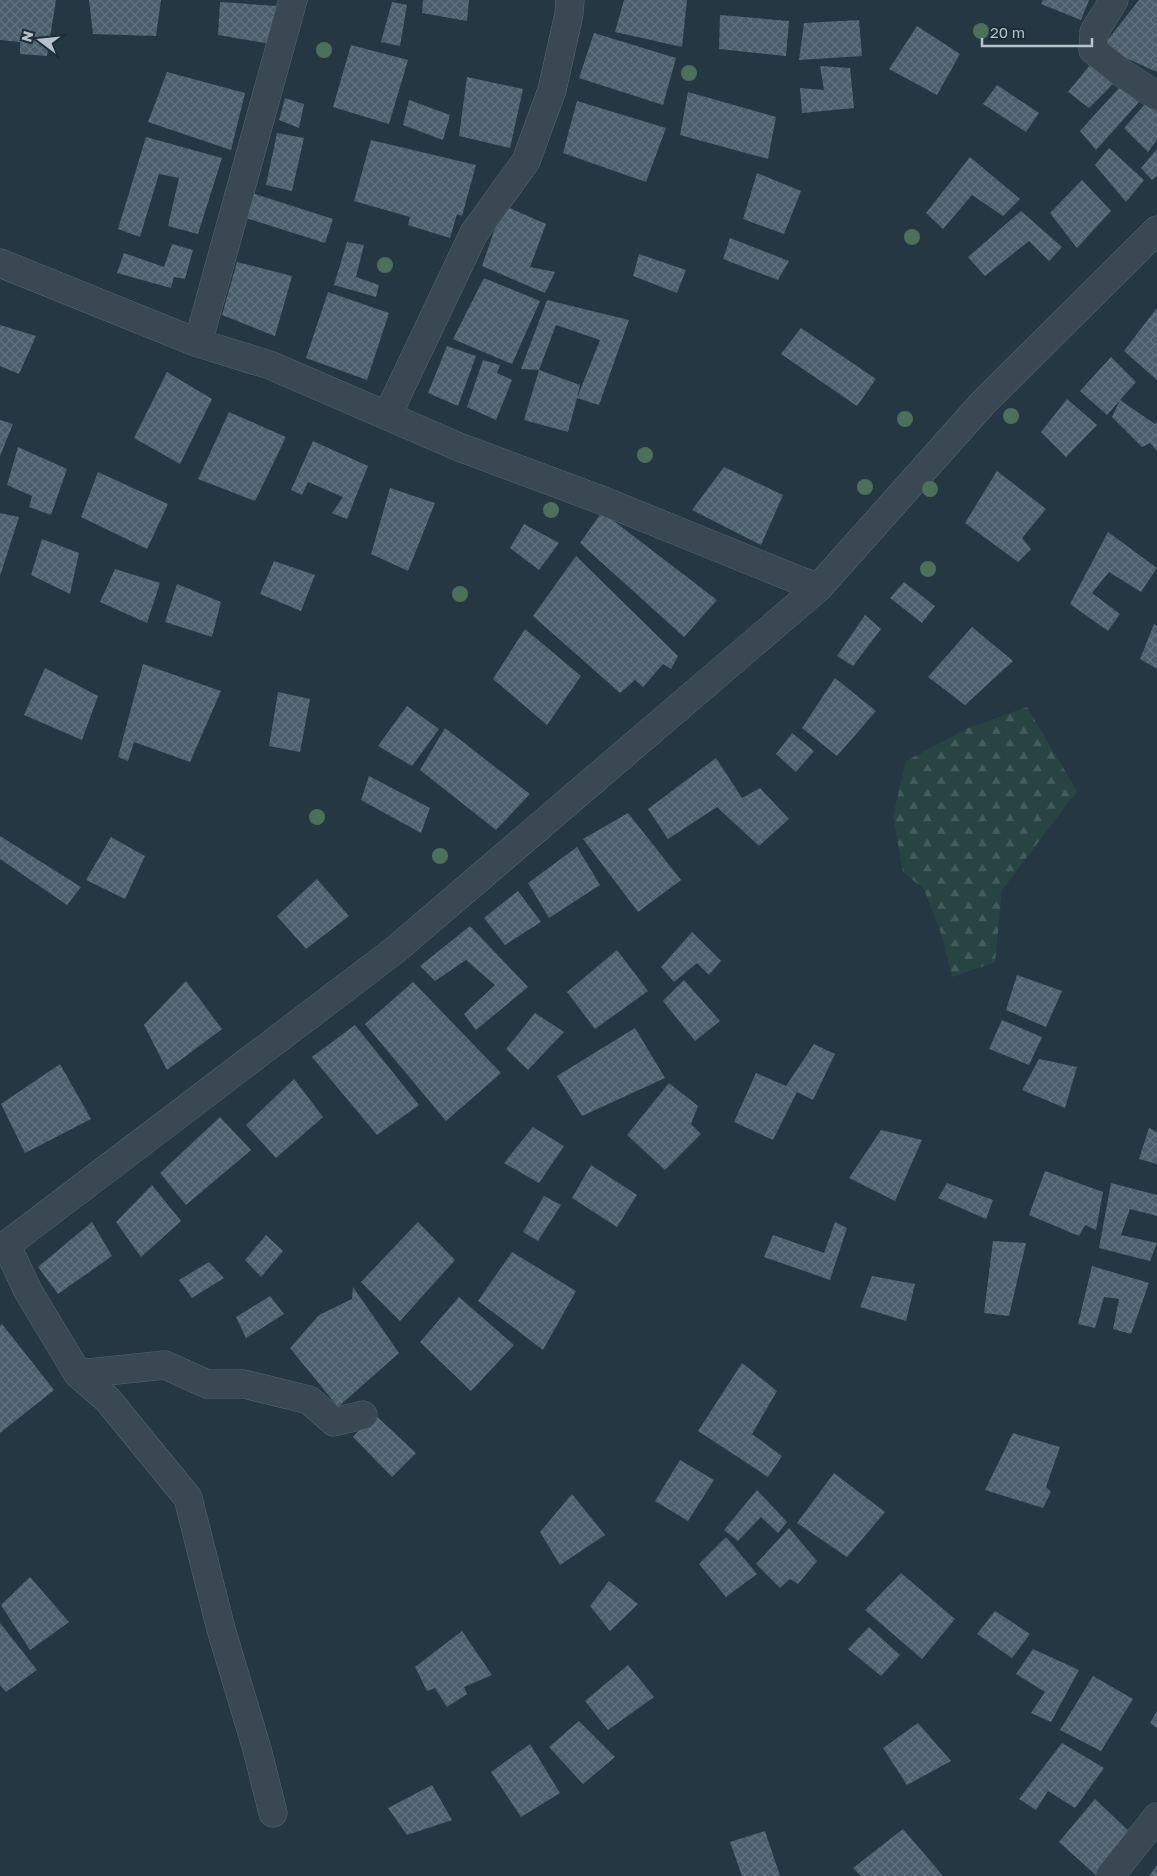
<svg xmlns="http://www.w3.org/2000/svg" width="1157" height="1876" font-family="'Golos Text',sans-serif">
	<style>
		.forest { fill: url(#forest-firs) }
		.building { fill: url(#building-cross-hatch); fill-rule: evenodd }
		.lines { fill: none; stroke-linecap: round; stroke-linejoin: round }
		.minor-casing { stroke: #576670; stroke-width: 29 }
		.minor { stroke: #394852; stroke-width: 28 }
		.tree { fill: #4c705b }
	</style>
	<defs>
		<pattern id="forest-firs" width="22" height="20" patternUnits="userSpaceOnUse" patternTransform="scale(1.25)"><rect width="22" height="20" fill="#274442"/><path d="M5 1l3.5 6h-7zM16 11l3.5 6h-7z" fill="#445d5c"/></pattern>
		<pattern id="building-cross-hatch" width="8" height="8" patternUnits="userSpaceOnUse" patternTransform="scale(1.25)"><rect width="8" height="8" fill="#4a5f6b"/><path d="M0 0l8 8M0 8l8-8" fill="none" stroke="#62747f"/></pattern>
	</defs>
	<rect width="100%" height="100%" fill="#253743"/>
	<path class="forest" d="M 1027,707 L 1077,791 L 1002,890 L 995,962 L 952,977 L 942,936 L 924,889 L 903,872 L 893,816 L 906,761 L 968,728 Z"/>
	<path class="building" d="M 0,0 L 56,0 L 47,56 L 20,54 L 20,42 L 0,40 Z
		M 89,0 L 161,0 L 156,36 L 93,34 Z
		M 423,0 L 469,0 L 467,21 L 422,13 Z
		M 624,0 L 687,0 L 682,47 L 615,32 Z
		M 1043,0 L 1089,0 L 1081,20 L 1041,4 Z
		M 1139,0 L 1157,0 L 1157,72 L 1102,47 Z
		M 220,2 L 277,6 L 271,44 L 218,35 Z
		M 392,2 L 407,5 L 400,46 L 381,42 Z
		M 720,15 L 789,21 L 786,56 L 719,49 Z
		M 859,20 L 862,56 L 799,60 L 804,23 Z
		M 917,26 L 960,54 L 937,95 L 889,69 Z
		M 594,33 L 676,58 L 663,105 L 579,78 Z
		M 351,45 L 408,60 L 389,124 L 333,107 Z
		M 1094,60 L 1115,82 L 1089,108 L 1068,92 Z
		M 820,66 L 850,68 L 854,108 L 802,113 L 800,88 L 824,90 Z
		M 167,72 L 245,93 L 231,150 L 148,122 Z
		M 467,77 L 523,89 L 510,148 L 459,136 Z
		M 997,85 L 1039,113 L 1026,132 L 983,104 Z
		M 1119,88 L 1139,102 L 1096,150 L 1080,131 Z
		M 688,92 L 776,117 L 768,159 L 680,135 Z
		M 285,98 L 304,104 L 299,128 L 279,120 Z
		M 409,100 L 450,115 L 443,140 L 403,125 Z
		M 577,101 L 666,128 L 646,182 L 563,153 Z
		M 1147,102 L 1157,111 L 1157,140 L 1148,152 L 1124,128 Z
		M 277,133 L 304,138 L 292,191 L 266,185 Z
		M 146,137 L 222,158 L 198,234 L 168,226 L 179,178 L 159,174 L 140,237 L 118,229 Z
		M 371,140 L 476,165 L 462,216 L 457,214 L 450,238 L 408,225 L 410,217 L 354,201 Z
		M 1109,148 L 1144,180 L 1126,202 L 1095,165 Z
		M 1157,149 L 1157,176 L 1152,180 L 1141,168 Z
		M 970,157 L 1020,199 L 1003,216 L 972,195 L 943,229 L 926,213 Z
		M 757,173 L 801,191 L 784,234 L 743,219 Z
		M 1082,180 L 1111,211 L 1077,248 L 1050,213 Z
		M 252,193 L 333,219 L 325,243 L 246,218 Z
		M 503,205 L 546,224 L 530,267 L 555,272 L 545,293 L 482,266 Z
		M 1021,211 L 1062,247 L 1049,261 L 1029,241 L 985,276 L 968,257 Z
		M 730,238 L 789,261 L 778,280 L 723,259 Z
		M 347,242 L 364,245 L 356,277 L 379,285 L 376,297 L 334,285 Z
		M 172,244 L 193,250 L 185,279 L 174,277 L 171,288 L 117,273 L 124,253 L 164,267 Z
		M 639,254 L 686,270 L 677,293 L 633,276 Z
		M 237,262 L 292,276 L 275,336 L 222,315 Z
		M 484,278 L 540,301 L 512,364 L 453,339 Z
		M 328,292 L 389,313 L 367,380 L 306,358 Z
		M 547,300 L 629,320 L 599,405 L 577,398 L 568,432 L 524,420 L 539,370 L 521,369 ZM 556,325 L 600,340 L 577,398 L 580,385 L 539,370 Z
		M 1156,309 L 1157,310 L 1157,380 L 1124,351 Z
		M 0,325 L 36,336 L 19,374 L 0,366 Z
		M 801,328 L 876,379 L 857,406 L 781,354 Z
		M 447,346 L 476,356 L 458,406 L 428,393 Z
		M 1111,357 L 1136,382 L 1120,400 L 1155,424 L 1157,422 L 1157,451 L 1150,443 L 1142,447 L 1112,417 L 1120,400 L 1107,415 L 1080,391 Z
		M 483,360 L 500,365 L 497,373 L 512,380 L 496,420 L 467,407 Z
		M 167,372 L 212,399 L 180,464 L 134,438 Z
		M 1067,399 L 1097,425 L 1066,457 L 1041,432 Z
		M 229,412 L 286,437 L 255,501 L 198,479 Z
		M 0,420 L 13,424 L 0,456 Z
		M 313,441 L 368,466 L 347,519 L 332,513 L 343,497 L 308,482 L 302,495 L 291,490 Z
		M 18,447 L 67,469 L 51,515 L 29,507 L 32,496 L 7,485 Z
		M 724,467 L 783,495 L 761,545 L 692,510 Z
		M 997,471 L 1046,509 L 1022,538 L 1031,549 L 1018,562 L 965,523 Z
		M 98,472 L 168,504 L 147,549 L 81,517 Z
		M 390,488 L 435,503 L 408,571 L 371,554 Z
		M 602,512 L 717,600 L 684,637 L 580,543 Z
		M 0,513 L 19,517 L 0,576 Z
		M 524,524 L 559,543 L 539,570 L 510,548 Z
		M 1108,532 L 1157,568 L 1141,592 L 1109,572 L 1092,593 L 1120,614 L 1108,631 L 1070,604 Z
		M 42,539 L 79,553 L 70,594 L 31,575 Z
		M 576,556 L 678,656 L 671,669 L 663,664 L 643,687 L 635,680 L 620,693 L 533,616 Z
		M 274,561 L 315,575 L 301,611 L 260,594 Z
		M 115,569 L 160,583 L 147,623 L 100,602 Z
		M 904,582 L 935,606 L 922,623 L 890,598 Z
		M 177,584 L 221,602 L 212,637 L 165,622 Z
		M 865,615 L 881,629 L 853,666 L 837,656 Z
		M 1154,624 L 1157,626 L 1157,669 L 1140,659 Z
		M 972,627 L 1013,661 L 965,705 L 928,677 Z
		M 525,629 L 581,676 L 547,725 L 493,679 Z
		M 143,664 L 221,691 L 190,762 L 134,742 L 128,761 L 118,757 Z
		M 45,668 L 98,696 L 82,740 L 24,715 Z
		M 835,678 L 876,711 L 837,756 L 802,728 Z
		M 278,692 L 310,699 L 300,752 L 269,746 Z
		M 407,706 L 439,729 L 412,766 L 378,746 Z
		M 445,728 L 530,794 L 496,830 L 420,770 Z
		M 792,733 L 814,751 L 796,772 L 776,754 Z
		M 716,758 L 742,798 L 760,788 L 789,819 L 759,846 L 717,807 L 668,839 L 648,809 Z
		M 369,776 L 430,808 L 421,833 L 361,800 Z
		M 628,813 L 681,880 L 638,912 L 583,839 Z
		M 0,836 L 81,887 L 67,905 L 0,859 Z
		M 111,837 L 145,856 L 125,899 L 86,880 Z
		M 577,847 L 600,885 L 549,918 L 528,883 Z
		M 317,879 L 349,916 L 306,949 L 277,916 Z
		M 518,891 L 541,922 L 505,945 L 484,918 Z
		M 470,926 L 528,987 L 476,1030 L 464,1014 L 495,985 L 466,960 L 435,981 L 420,966 Z
		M 692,932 L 721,961 L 709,975 L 697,963 L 674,982 L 661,967 Z
		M 617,950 L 648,991 L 595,1029 L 567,992 Z
		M 1017,975 L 1062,991 L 1046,1027 L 1006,1010 Z
		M 684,980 L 720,1021 L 695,1041 L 663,1001 Z
		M 186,981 L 222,1029 L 167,1070 L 144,1025 Z
		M 413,982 L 501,1073 L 446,1121 L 365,1024 Z
		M 535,1013 L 564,1032 L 528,1070 L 506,1049 Z
		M 1002,1020 L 1042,1037 L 1029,1065 L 989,1049 Z
		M 355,1025 L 419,1105 L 377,1135 L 312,1057 Z
		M 635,1028 L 665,1078 L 582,1116 L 557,1076 Z
		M 814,1044 L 835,1054 L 813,1100 L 797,1092 L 773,1140 L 734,1122 L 756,1073 L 786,1086 Z
		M 1039,1059 L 1077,1067 L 1065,1108 L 1022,1090 Z
		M 60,1064 L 91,1119 L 25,1153 L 1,1104 Z
		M 294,1079 L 323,1117 L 276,1158 L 246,1125 Z
		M 669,1083 L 698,1106 L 691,1124 L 701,1134 L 665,1170 L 627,1135 Z
		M 220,1117 L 251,1150 L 186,1205 L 160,1173 Z
		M 533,1127 L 564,1146 L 539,1183 L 504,1163 Z
		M 1149,1128 L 1157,1132 L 1157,1164 L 1139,1159 Z
		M 881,1130 L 922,1140 L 895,1201 L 849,1178 Z
		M 591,1165 L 637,1195 L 617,1227 L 572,1198 Z
		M 1045,1171 L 1103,1192 L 1096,1230 L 1085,1225 L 1079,1236 L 1029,1215 Z
		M 947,1183 L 993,1200 L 986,1219 L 938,1198 Z
		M 1111,1183 L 1157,1195 L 1157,1216 L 1130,1209 L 1121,1235 L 1157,1243 L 1150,1261 L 1099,1248 Z
		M 152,1185 L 181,1221 L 141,1257 L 116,1222 Z
		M 544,1196 L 561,1205 L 538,1241 L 523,1232 Z
		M 92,1222 L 112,1256 L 58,1294 L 38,1267 Z
		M 418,1222 L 455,1260 L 400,1321 L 361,1282 Z
		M 835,1222 L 847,1228 L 830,1280 L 764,1257 L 773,1235 L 824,1253 Z
		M 266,1235 L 283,1251 L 261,1277 L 245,1260 Z
		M 993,1241 L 1026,1243 L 1009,1316 L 984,1313 Z
		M 512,1252 L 576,1291 L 543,1350 L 478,1301 Z
		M 209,1262 L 224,1278 L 192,1298 L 179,1280 Z
		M 1092,1266 L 1149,1283 L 1131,1334 L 1113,1329 L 1119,1299 L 1104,1297 L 1095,1328 L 1078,1324 Z
		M 872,1276 L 915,1284 L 906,1321 L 860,1307 Z
		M 353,1287 L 399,1353 L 338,1407 L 290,1348 L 319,1315 L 352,1299 Z
		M 270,1296 L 284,1314 L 246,1338 L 236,1317 Z
		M 459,1297 L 514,1345 L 471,1391 L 420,1342 Z
		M 2,1324 L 54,1390 L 0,1433 L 0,1326 Z
		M 742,1363 L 777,1391 L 752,1434 L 782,1456 L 768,1477 L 698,1431 Z
		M 374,1414 L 416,1453 L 392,1477 L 353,1437 Z
		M 1013,1433 L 1060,1447 L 1046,1487 L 1051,1492 L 1043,1508 L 985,1490 Z
		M 680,1460 L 714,1480 L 688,1521 L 655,1501 Z
		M 834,1473 L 885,1512 L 847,1557 L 797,1523 Z
		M 757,1490 L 787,1522 L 778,1533 L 761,1517 L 738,1541 L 724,1530 Z
		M 572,1494 L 605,1535 L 560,1565 L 540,1532 Z
		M 789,1528 L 817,1561 L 798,1584 L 790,1579 L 780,1588 L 756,1564 Z
		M 726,1537 L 757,1574 L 726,1597 L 699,1564 Z
		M 901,1573 L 955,1619 L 922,1659 L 865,1610 Z
		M 30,1577 L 69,1622 L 30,1650 L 1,1605 Z
		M 609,1581 L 638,1604 L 610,1631 L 590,1606 Z
		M 995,1611 L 1030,1634 L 1012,1658 L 977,1634 Z
		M 0,1623 L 37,1670 L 6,1692 L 0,1685 Z
		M 869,1627 L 900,1655 L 881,1676 L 848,1649 Z
		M 462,1631 L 492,1675 L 464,1687 L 467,1694 L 447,1707 L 435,1688 L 427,1691 L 415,1667 Z
		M 1033,1649 L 1079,1670 L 1051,1722 L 1031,1713 L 1045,1692 L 1016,1674 Z
		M 628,1665 L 654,1697 L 608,1730 L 585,1701 Z
		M 1093,1676 L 1133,1699 L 1101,1751 L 1060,1730 Z
		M 1157,1711 L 1157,1728 L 1150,1723 Z
		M 579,1721 L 615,1757 L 583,1784 L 549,1747 Z
		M 918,1723 L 951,1761 L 907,1785 L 883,1748 Z
		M 1062,1743 L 1104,1768 L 1075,1808 L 1048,1791 L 1036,1810 L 1019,1799 Z
		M 530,1744 L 560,1793 L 521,1817 L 491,1772 Z
		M 432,1785 L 452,1820 L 407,1835 L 388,1808 Z
		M 1095,1799 L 1132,1834 L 1097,1876 L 1059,1842 Z
		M 903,1829 L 943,1876 L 861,1876 L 853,1868 Z
		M 765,1831 L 780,1876 L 742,1876 L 730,1842 Z
		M 1157,1865 L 1157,1876 L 1149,1876 Z"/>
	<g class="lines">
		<g class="minor-casing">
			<path id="minor" d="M 1114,0 L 1094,32 L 1093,50 L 1122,73 L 1157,96
				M 0,263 L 198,343 L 270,365 L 459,447 L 596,498 L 818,588
				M 198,343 L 293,0
				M 387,416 L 474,233 L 526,161 L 552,90 L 569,14 L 570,0
				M 7,1246 L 28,1291 L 78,1374 L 108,1400 L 188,1498 L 221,1629 L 257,1749 L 273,1813
				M 0,1250 L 395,950 L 818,588 L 983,403 L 1157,230
				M 78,1374 L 165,1365 L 207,1384 L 244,1384 L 309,1400 L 334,1422 L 363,1415
				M 1110,1876 L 1157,1817"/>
		</g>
		<use href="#minor" class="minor"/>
	</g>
	<g class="tree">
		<circle cx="981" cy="31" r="8"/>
		<circle cx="324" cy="50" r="8"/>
		<circle cx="689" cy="73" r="8"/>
		<circle cx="912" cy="237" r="8"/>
		<circle cx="385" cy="265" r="8"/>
		<circle cx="1011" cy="416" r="8"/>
		<circle cx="905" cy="419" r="8"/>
		<circle cx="645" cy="455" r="8"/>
		<circle cx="865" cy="487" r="8"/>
		<circle cx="930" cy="489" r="8"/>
		<circle cx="551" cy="510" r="8"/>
		<circle cx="928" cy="569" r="8"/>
		<circle cx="460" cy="594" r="8"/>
		<circle cx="317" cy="817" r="8"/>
		<circle cx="440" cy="856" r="8"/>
	</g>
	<g transform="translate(40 40) rotate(286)" stroke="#1e2d38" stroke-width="4" paint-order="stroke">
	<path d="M0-4L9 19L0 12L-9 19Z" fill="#b6c3cc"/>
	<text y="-8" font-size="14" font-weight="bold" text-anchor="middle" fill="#b6c3cc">N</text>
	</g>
	<path d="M982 38v8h110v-8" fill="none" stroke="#b6c3cc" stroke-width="2.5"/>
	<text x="990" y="38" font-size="15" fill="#b6c3cc" stroke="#1e2d38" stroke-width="4" paint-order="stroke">20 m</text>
</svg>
